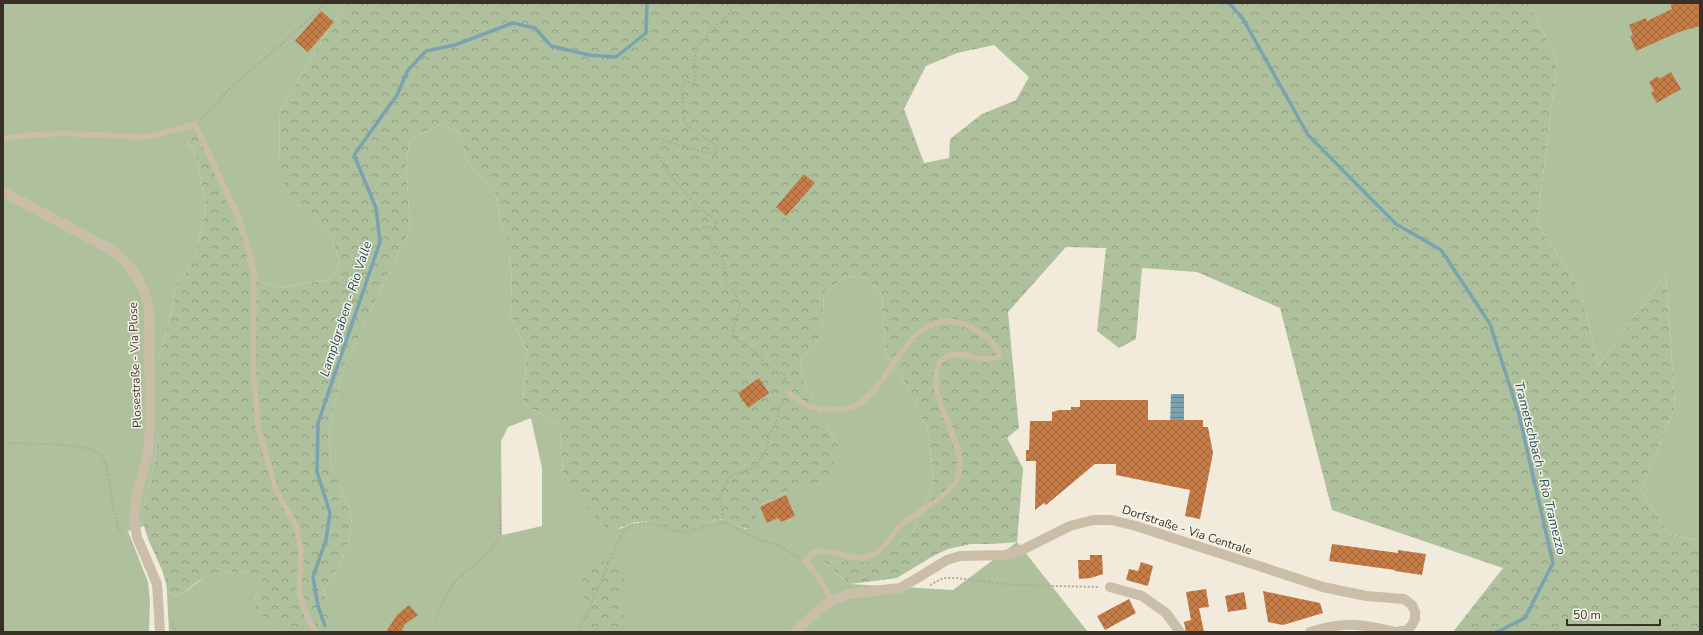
<svg xmlns="http://www.w3.org/2000/svg" width="1703" height="635" font-family="'Nunito Sans',sans-serif">
	<style>
		.green { fill: #aec19c; fill-rule: evenodd }
		.forest { fill: url(#forest-crowns); fill-rule: evenodd }
		.water { fill: url(#water-rules) }
		.lines { fill: none; stroke-linecap: round; stroke-linejoin: round }
		.stream { stroke: #7ba3af; stroke-width: 3.5 }
		.building { fill: url(#building-cross-hatch) }
		.path { stroke: #b6a892; stroke-width: 2; stroke-dasharray: 2 2; stroke-linecap: butt }
		.service { stroke: #cabea8; stroke-width: 5.5 }
		.minor { stroke: #cabea8; stroke-width: 10 }
		.tertiary { stroke: #cabea8; stroke-width: 10 }
		.labels { text-anchor: middle; dominant-baseline: central; stroke-width: 3; stroke-linejoin: round; paint-order: stroke }
		.street-label { font-size: 12px; fill: #372f28; stroke: #f9f5e8 }
		.water-label { font-size: 13px; font-style: italic; fill: #1e4a58; stroke: #f9f5e8 }
	</style>
	<defs>
		<pattern id="forest-crowns" width="20" height="18" patternUnits="userSpaceOnUse"><rect width="20" height="18" fill="#aec19c"/><path d="M2 6a3 3 0 1 1 6 0M12 15a3 3 0 1 1 6 0" fill="none" stroke="#8e9d7f"/></pattern>
		<pattern id="water-rules" width="6" height="5" patternUnits="userSpaceOnUse"><rect width="6" height="5" fill="#7ba3af"/><path d="M0 2.5h6" fill="none" stroke="#66858e"/></pattern>
		<pattern id="building-cross-hatch" width="8" height="8" patternUnits="userSpaceOnUse"><rect width="8" height="8" fill="#c57c47"/><path d="M0 0l8 8M0 8l8-8" fill="none" stroke="#a1663b"/></pattern>
	</defs>
	<rect width="100%" height="100%" fill="#f2ebdc"/>
	<path class="green" d="M 3,3 L 345,3 L 280,110 L 279,163 L 295,203 L 332,238 L 339,260 L 337,273 L 326,280 L 280,288 L 265,284 L 252,279 L 243,239 L 198,137 L 187,142 L 196,154 L 206,208 L 195,256 L 185,274 L 177,283 L 174,294 L 173,308 L 158,362 L 158,436 L 154,464 L 144,506 L 144,526 L 128,531 L 148,582 L 150,601 L 149,632 L 3,632 Z
		M 1529,3 L 1700,3 L 1700,541 L 1669,534 L 1641,490 L 1675,407 L 1666,273 L 1598,366 L 1581,290 L 1537,224 L 1557,61 Z
		M 442,124 L 459,133 L 468,162 L 495,192 L 503,234 L 513,244 L 509,254 L 512,281 L 510,314 L 527,351 L 523,403 L 561,426 L 563,483 L 620,529 L 629,524 L 649,522 L 680,528 L 700,526 L 717,519 L 728,520 L 745,529 L 756,526 L 756,507 L 786,493 L 838,445 L 823,420 L 803,379 L 800,359 L 822,336 L 824,293 L 847,276 L 867,278 L 882,295 L 886,356 L 903,379 L 927,428 L 934,478 L 914,530 L 875,563 L 822,561 L 850,584 L 953,590 L 1017,542 L 1088,632 L 169,632 L 167,592 C 170,593 173,596 176,596 C 183,596 200,578 210,575 C 223,571 240,572 254,573 C 262,582 259,589 255,599 L 330,610 L 324,589 L 343,558 L 349,540 L 352,518 L 331,463 L 329,435 L 333,409 L 346,363 L 410,229 L 406,161 L 410,139 ZM 531,418 L 542,468 L 542,526 L 502,535 L 501,441 L 508,427 Z"/>
	<path class="forest" d="M 345,3 L 1529,3 L 1557,61 L 1537,224 L 1581,290 L 1598,366 L 1666,273 L 1675,407 L 1641,490 L 1669,534 L 1700,541 L 1700,632 L 1453,632 L 1503,568 L 1332,510 L 1280,308 L 1197,272 L 1142,268 L 1136,339 L 1119,348 L 1097,331 L 1106,248 L 1066,247 L 1008,312 L 1019,428 L 1007,438 L 1023,468 L 1017,542 L 993,544 L 971,544 L 948,549 L 933,556 L 897,578 L 850,584 L 822,561 L 875,562 L 914,530 L 934,478 L 927,428 L 903,379 L 886,356 L 882,295 L 867,278 L 847,276 L 824,293 L 822,336 L 800,359 L 803,379 L 823,420 L 838,445 L 830,478 L 786,493 L 756,507 L 756,527 C 743,534 734,519 719,519 C 713,519 707,524 702,526 C 696,528 687,528 680,528 C 666,528 652,520 638,522 C 628,523 621,528 612,531 L 605,527 L 563,483 L 561,426 L 523,403 L 527,351 L 510,314 L 512,281 L 509,254 L 512,244 L 503,234 L 495,192 L 468,162 L 459,133 L 442,124 L 410,139 L 406,161 L 410,229 L 346,363 L 333,409 L 329,435 L 331,463 L 352,518 L 349,540 L 343,558 L 324,589 C 325,597 332,608 330,616 C 327,629 300,632 289,629 C 281,627 267,621 261,615 C 245,596 269,590 253,573 C 237,571 215,571 200,580 C 193,584 187,591 180,595 L 175,596 L 167,592 L 166,583 L 162,570 L 148,539 L 144,526 L 143,514 L 144,506 L 154,464 L 158,436 L 158,362 L 173,308 L 174,294 L 177,283 L 185,274 L 195,256 L 206,208 L 196,154 L 183,136 L 188,132 L 198,136 L 243,239 L 252,279 L 265,284 L 280,288 L 326,280 L 337,273 L 339,260 L 332,238 L 295,203 L 284,185 L 279,163 L 280,110 ZM 994,45 L 1029,77 L 1016,100 L 982,114 L 950,139 L 949,158 L 924,163 L 904,109 L 926,66 L 957,53 Z
		M 597,560 L 618,564 L 625,572 C 623,596 617,612 633,632 L 585,632 L 589,624 L 581,584 L 584,575 Z"/>
	<path class="water" d="M 1171,394 L 1184,394 L 1184,425 L 1170,425 Z"/>
	<g class="lines">
		<path class="stream" d="M 1229,3 L 1243,19 L 1308,135 L 1396,224 L 1441,250 L 1490,324 L 1519,415 L 1553,563 L 1525,618 L 1497,632
			M 325,626 L 318,606 L 313,577 L 326,540 L 330,513 L 317,472 L 318,423 L 380,242 L 376,208 L 354,155 L 397,95 L 408,70 L 426,51 L 455,45 L 513,23 L 535,28 L 551,46 L 589,55 L 616,57 L 646,33 L 647,3"/>
	</g>
	<path class="building" d="M 1670,3 L 1700,3 L 1700,26 L 1679,32 L 1636,51 L 1630,36 L 1633,35 L 1629,25 L 1646,18 L 1647,21 L 1672,9 Z
		M 321,11 L 334,22 L 308,52 L 295,41 Z
		M 1671,72 L 1681,89 L 1657,103 L 1651,93 L 1654,91 L 1649,82 L 1658,76 L 1659,79 Z
		M 804,174 L 815,183 L 786,216 L 776,207 Z
		M 759,378 L 769,393 L 748,408 L 738,393 Z
		M 1080,400 L 1148,400 L 1148,420 L 1203,420 L 1203,427 L 1208,427 L 1213,453 L 1200,519 L 1185,516 L 1190,490 L 1116,475 L 1116,464 L 1095,464 L 1046,505 L 1044,503 L 1035,510 L 1036,461 L 1026,461 L 1026,450 L 1029,450 L 1030,421 L 1052,421 L 1052,412 L 1059,410 L 1071,410 L 1071,407 L 1080,407 Z
		M 786,495 L 795,516 L 781,522 L 778,518 L 767,523 L 760,507 Z
		M 1332,544 L 1398,553 L 1398,550 L 1426,554 L 1422,575 L 1395,571 L 1395,570 L 1329,561 Z
		M 1090,555 L 1102,555 L 1103,574 L 1091,578 L 1079,579 L 1078,560 L 1090,560 Z
		M 1141,562 L 1153,566 L 1148,586 L 1126,580 L 1129,569 L 1138,571 Z
		M 1206,589 L 1209,607 L 1199,608 L 1204,632 L 1186,632 L 1184,622 L 1191,620 L 1186,592 Z
		M 1263,591 L 1320,603 L 1323,613 L 1283,625 L 1268,622 Z
		M 1244,592 L 1247,609 L 1228,612 L 1225,596 Z
		M 1129,599 L 1136,613 L 1105,630 L 1097,616 Z
		M 409,605 L 418,615 L 405,624 L 401,632 L 386,632 L 397,615 Z"/>
	<g class="lines">
		<path class="path" d="M 736,3 C 728,16 722,22 709,30 C 708,38 701,41 697,48 C 692,58 695,71 695,82 L 685,83 L 682,87 L 684,123 L 717,146 L 715,155 L 663,140 L 657,154 L 673,179 L 696,205 L 717,222 L 715,226 L 709,228 L 704,227 L 700,231 L 702,235 L 709,237 L 714,251 L 720,256 L 724,264 L 726,281 L 736,295 L 740,305 L 732,334 L 738,341 L 744,343 L 761,357 L 764,365 L 785,375 L 787,384
			M 201,119 L 231,87 L 284,42 L 326,3
			M 3,443 C 22,444 88,442 100,454 C 108,463 108,476 110,486 C 113,505 114,522 125,539
			M 722,523 L 723,515 L 719,496 L 731,475 L 743,472 L 755,466 L 765,453 L 770,434 L 778,418 L 779,407 L 784,400
			M 930,585 L 943,578 L 956,578 L 1012,585 L 1099,587
			M 172,620 L 175,632
			M 434,622 C 441,608 446,592 456,581 C 470,565 494,555 500,533 L 499,496
			M 579,632 L 618,542 L 624,532 L 632,525 L 640,523 L 652,524 L 676,531 L 683,532 L 722,523 L 727,524 L 757,539 L 777,545 L 799,557"/>
		<path class="service" d="M 3,139 C 48,130 94,135 140,137 L 152,136 L 195,124 L 238,216 L 250,253 L 254,273 L 253,366 L 258,426 L 276,490 L 297,528 L 301,550 L 299,593 L 308,619 L 316,632
			M 789,393 C 801,404 816,411 833,410 C 842,409 851,409 859,404 C 896,380 910,301 968,326 C 980,331 995,341 999,353 L 998,357 C 980,364 958,346 942,360 C 938,363 937,369 936,374 C 932,409 972,450 956,481 C 948,496 920,511 906,521 C 897,527 891,537 884,546 C 864,568 843,552 819,551 L 813,553 L 805,561 C 817,573 825,586 832,601"/>
		<path class="minor" d="M 1110,587 L 1142,596 L 1166,613 L 1180,632"/>
		<path class="tertiary" d="M 3,192 L 112,250 C 133,267 143,282 149,309 L 150,426 L 148,454 L 136,497 L 134,519 L 137,537 L 157,584 L 160,632
			M 795,632 L 822,607 L 832,601 L 849,594 L 900,588 L 914,580 L 947,560 L 960,556 L 1005,555 L 1024,549 L 1070,526 L 1093,520 L 1111,520 L 1136,526 L 1323,587 L 1366,596 L 1404,599 L 1412,605 L 1415,612 L 1415,619 L 1412,625 L 1407,630 L 1397,632
			M 1310,632 C 1347,621 1360,624 1396,632"/>
	</g>
	<g class="labels">
		<g class="street-label">
			<text transform="translate(135 365) rotate(-92)">Plosestraße - Via Plose</text>
			<text transform="translate(1187 530) rotate(18)">Dorfstraße - Via Centrale</text>
		</g>
		<g class="water-label">
			<text transform="translate(346 309) rotate(-72)">Lamplgraben - Rio Valle</text>
			<text transform="translate(1540 468) rotate(76)">Trametschbach - Rio Tramezzo</text>
		</g>
	</g>
	<rect width="1703" height="635" fill="none" stroke="#372f28" stroke-width="8"/>
	<path d="M1567 619v6h93v-6" fill="none" stroke="#372f28" stroke-width="2"/>
	<text x="1573" y="619" font-size="12" fill="#372f28" stroke="#f9f5e8" stroke-width="3" paint-order="stroke">50 m</text>
</svg>
